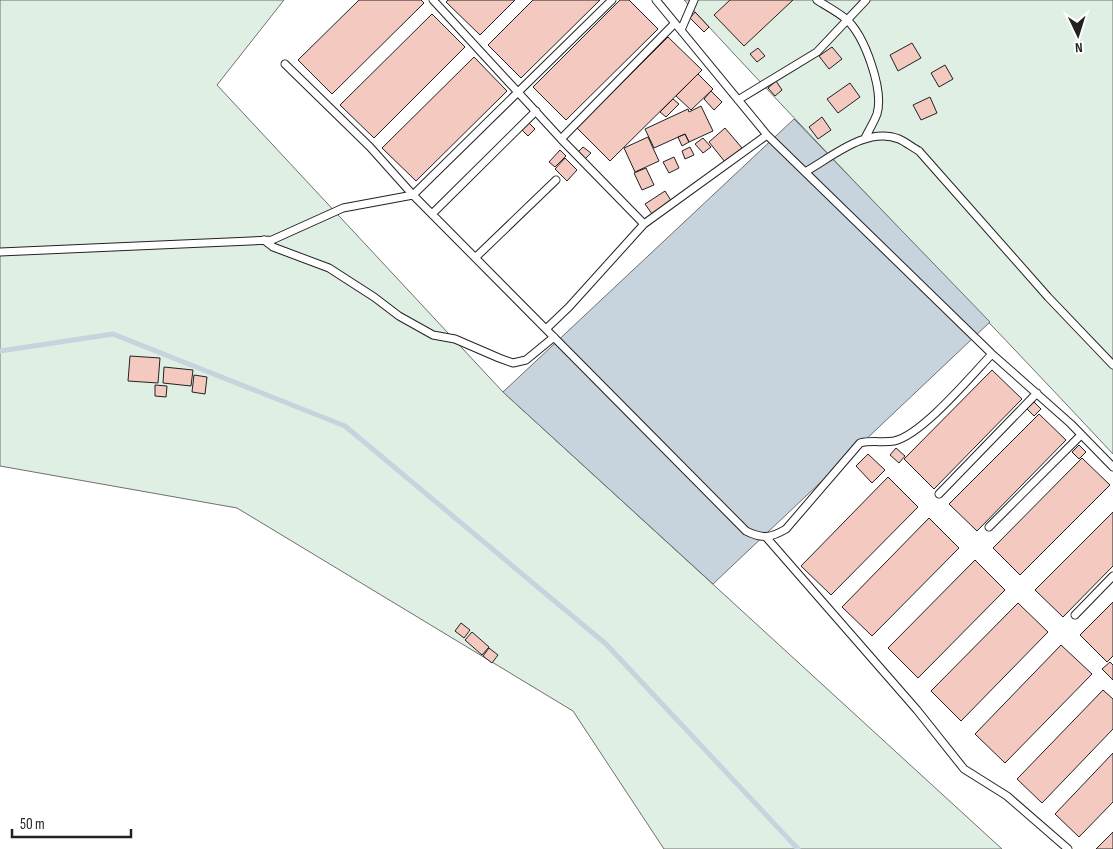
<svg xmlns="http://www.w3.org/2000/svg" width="1113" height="849" font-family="'Sofia Sans Condensed',sans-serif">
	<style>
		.green { fill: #e0efe3; stroke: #6f6f6f }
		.water { fill: #c7d3dd; stroke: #6f6f6f }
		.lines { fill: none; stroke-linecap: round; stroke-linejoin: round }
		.stream { stroke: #c7d3dd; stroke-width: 5 }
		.building { fill: #f3c9c0; stroke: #222 }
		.service-casing { stroke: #222; stroke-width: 9 }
		.service { stroke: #fff; stroke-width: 7 }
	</style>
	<rect width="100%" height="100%" fill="#fff"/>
	<path class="green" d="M 0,0 L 284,0 L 217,85 L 503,392 L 1002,849 L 664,849 L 573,711 L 237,508 L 0,466 Z
		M 684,0 L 1113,0 L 1113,454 C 971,302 825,153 684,0 Z"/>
	<path class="water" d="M 794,119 L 990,322 L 713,584 L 503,392 Z"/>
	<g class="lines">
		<path class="stream" d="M 0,351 L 113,334 L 345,426 L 606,644 L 798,849"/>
	</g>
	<path class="building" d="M 359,0 L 421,0 L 424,3 L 332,94 L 298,60 Z
		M 448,0 L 515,0 L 480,35 L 446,2 Z
		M 533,0 L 600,0 L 521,78 L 488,45 Z
		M 620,0 L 629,0 L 658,29 L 566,120 L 533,87 Z
		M 730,0 L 793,0 L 744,46 L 714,15 Z
		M 695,12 L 709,27 L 704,32 L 690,18 Z
		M 432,14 L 465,47 L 374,138 L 340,105 Z
		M 668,37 L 702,70 L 610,161 L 577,128 Z
		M 912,43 L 921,58 L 898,71 L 890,55 Z
		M 832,47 L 842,59 L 829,69 L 819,56 Z
		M 758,48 L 765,56 L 757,62 L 750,54 Z
		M 474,57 L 507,91 L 416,181 L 382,148 Z
		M 945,65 L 953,79 L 939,87 L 931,73 Z
		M 698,74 L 713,89 L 691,110 L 676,96 Z
		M 776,81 L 782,90 L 775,96 L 768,88 Z
		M 850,83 L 860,97 L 838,113 L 827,99 Z
		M 711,91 L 722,102 L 714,110 L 704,99 Z
		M 930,97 L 937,113 L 921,120 L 913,105 Z
		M 673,99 L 679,104 L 666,117 L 660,112 Z
		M 701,106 L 713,131 L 689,142 L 685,134 L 654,148 L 645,129 L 688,109 L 689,112 Z
		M 822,117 L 831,130 L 818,139 L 809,127 Z
		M 529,123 L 535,129 L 528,136 L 522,130 Z
		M 725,128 L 742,148 L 725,162 L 709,142 Z
		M 685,134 L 689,142 L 682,146 L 678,137 Z
		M 648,137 L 659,161 L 635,172 L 624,148 Z
		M 703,138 L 711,147 L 703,153 L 695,144 Z
		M 583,147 L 591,153 L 585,159 L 578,152 Z
		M 690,147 L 694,155 L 685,159 L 682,151 Z
		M 560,150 L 566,156 L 555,167 L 549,162 Z
		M 674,157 L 679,168 L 669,173 L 663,162 Z
		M 565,158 L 577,170 L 567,181 L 555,169 Z
		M 646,168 L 654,185 L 642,190 L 634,173 Z
		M 665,191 L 672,202 L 652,214 L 645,204 Z
		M 130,356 L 160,358 L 158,383 L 128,381 Z
		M 164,367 L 193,370 L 191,386 L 163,383 Z
		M 992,370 L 1022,399 L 934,489 L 904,459 Z
		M 194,375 L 207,377 L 205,394 L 192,392 Z
		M 155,385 L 167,386 L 166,397 L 155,396 Z
		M 1034,402 L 1041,409 L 1034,416 L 1027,409 Z
		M 1039,414 L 1066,440 L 977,531 L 949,504 Z
		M 1079,445 L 1086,452 L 1079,459 L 1072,452 Z
		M 896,448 L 905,456 L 899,463 L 890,455 Z
		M 868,454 L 885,470 L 872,483 L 856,466 Z
		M 1082,458 L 1110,485 L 1020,575 L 993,548 Z
		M 888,477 L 918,507 L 831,595 L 801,566 Z
		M 1113,512 L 1113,566 L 1063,617 L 1035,590 Z
		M 929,518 L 959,548 L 872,636 L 842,607 Z
		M 975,560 L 1005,590 L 918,678 L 888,648 Z
		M 1113,602 L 1113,656 L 1107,662 L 1080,635 Z
		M 1018,603 L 1048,632 L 961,721 L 931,691 Z
		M 461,623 L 470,630 L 464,638 L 455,631 Z
		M 472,632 L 489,647 L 482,655 L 465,640 Z
		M 1061,645 L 1092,674 L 1005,763 L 975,734 Z
		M 489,648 L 498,655 L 492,663 L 483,656 Z
		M 1110,662 L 1113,665 L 1113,680 L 1102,669 Z
		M 1103,690 L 1113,699 L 1113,729 L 1042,803 L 1017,779 Z
		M 1113,753 L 1113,802 L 1079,837 L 1055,814 Z
		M 1113,832 L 1113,849 L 1096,849 Z"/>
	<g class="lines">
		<g class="service-casing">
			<path id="service" d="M 433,0 L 561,139 L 644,224 L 767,135
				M 656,0 L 767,135 L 992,354 L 1071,424 L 1113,467
				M 817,0 C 826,6 838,12 846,19 C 865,36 884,90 877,114 C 874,122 869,130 865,138
				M 681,30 L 694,0
				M 285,64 L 370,147 L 413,195 L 612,0
				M 738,100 L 817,52 L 866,0
				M 561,139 L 675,23
				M 805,172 C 832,157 867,126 899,139 C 906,142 913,148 919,151 L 1048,297 L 1113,365
				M 433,213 L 536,111
				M 264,240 L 273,247 L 329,268 L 374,297 L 399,316 L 433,335 L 455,339 L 499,358 L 513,363 L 526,360 L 554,337
				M 0,252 L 272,240 L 343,208 L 413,195 L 746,531 C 762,539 771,538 786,529 L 860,443 C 872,440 883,443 894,441 C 922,435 971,376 992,354
				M 476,257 L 556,180
				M 546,329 L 569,307 L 644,224
				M 939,494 L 1037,393
				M 989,527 L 1081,435
				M 766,537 L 917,710 L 964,769 L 1007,796 L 1068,849
				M 1075,615 L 1113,576"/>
		</g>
		<use href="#service" class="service"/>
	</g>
	<g transform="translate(1078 35) rotate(176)" stroke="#ffffff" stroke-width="4" paint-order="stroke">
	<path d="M0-4L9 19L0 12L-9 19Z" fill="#222222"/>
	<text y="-8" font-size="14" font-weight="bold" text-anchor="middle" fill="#222222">N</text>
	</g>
	<path d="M12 829v8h119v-8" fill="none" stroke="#222222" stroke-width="2.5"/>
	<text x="20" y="829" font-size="15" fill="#222222" stroke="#ffffff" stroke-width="4" paint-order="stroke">50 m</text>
</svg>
